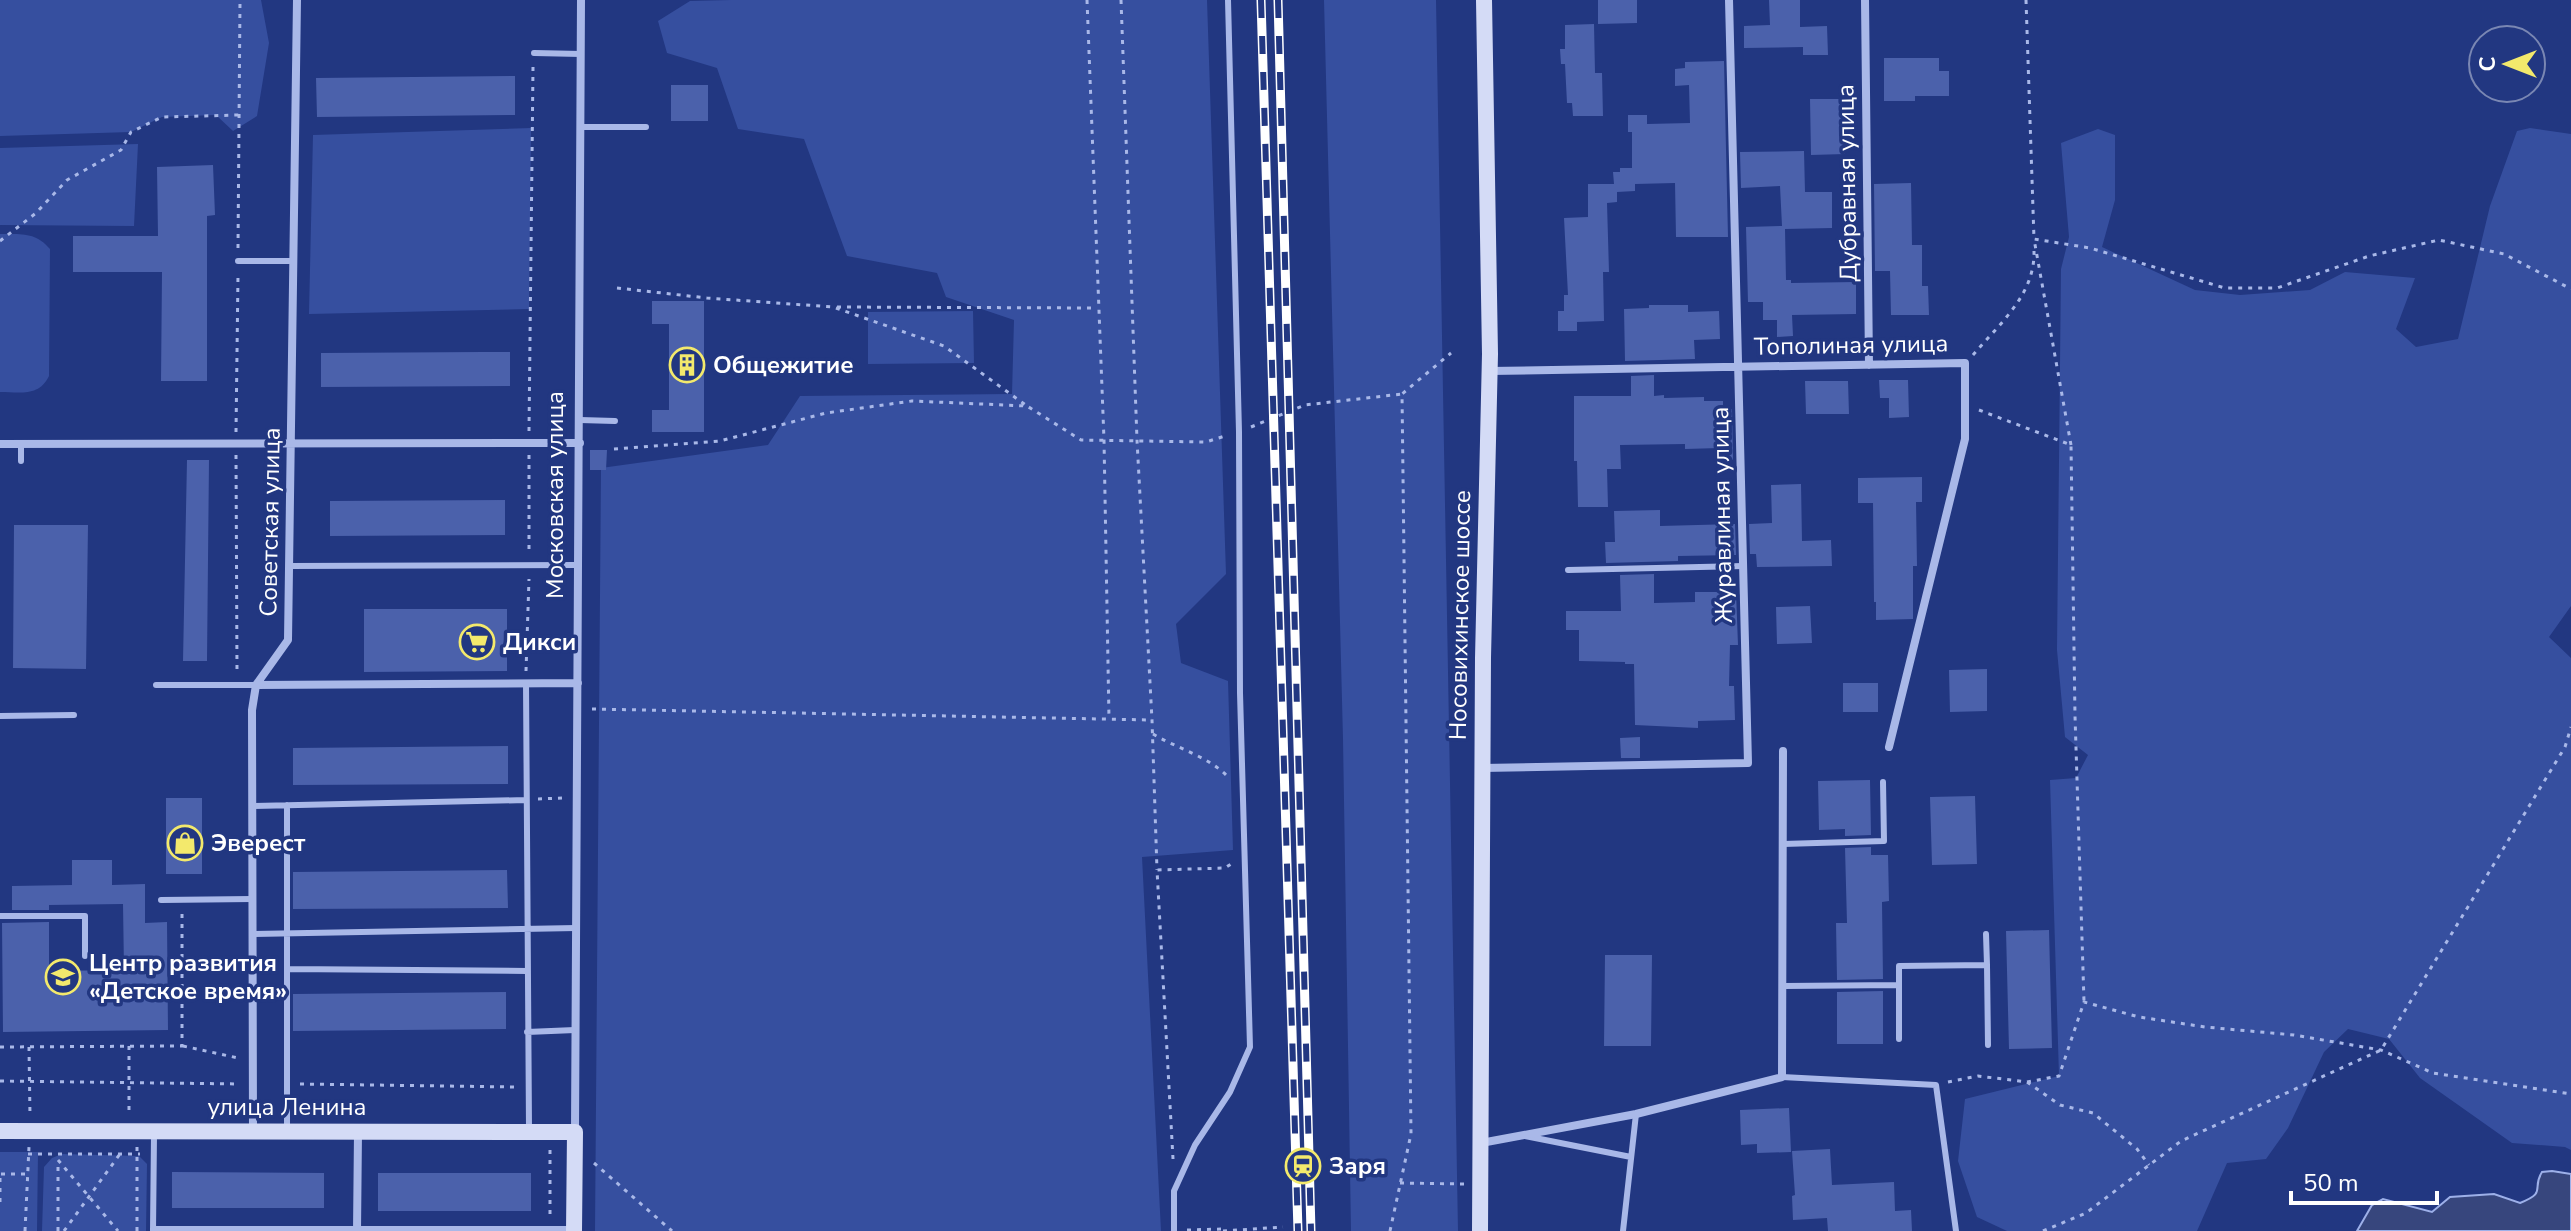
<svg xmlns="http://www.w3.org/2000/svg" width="2571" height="1231" font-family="'Nunito Sans',sans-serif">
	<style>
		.green { fill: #364f9f }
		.water { fill: #37467d; stroke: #9db0e9; stroke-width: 2 }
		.building { fill: #4b61ab }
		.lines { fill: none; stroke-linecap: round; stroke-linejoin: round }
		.path { stroke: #a9b8e8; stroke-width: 3; stroke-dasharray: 4 6; stroke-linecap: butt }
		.lane { stroke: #a9b8e8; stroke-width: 6 }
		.street { stroke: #a9b8e8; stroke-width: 8 }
		.secondary { stroke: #d4dbf6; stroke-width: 16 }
		.rail-casing { stroke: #fff; stroke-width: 9 }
		.rail { stroke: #223781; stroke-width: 6; stroke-dasharray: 18; stroke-linecap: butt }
		.labels { text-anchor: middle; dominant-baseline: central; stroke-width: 7; stroke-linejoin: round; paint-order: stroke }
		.street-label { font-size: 24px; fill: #fff; stroke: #223781 }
		.poi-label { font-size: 24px; font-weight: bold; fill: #fff; stroke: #223781; text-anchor: start }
	</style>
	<rect width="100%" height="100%" fill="#223781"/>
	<path class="green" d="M 0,0 L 261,0 L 269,43 L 257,116 L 233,131 L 216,115 L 162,117 L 131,132 L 0,136 Z
		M 731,0 L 1207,0 L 1226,574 L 1176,624 L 1181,663 L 1228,681 L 1233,850 L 1142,857 L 1161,1231 L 595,1231 L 601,468 L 768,445 L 800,396 L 1012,394 L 1014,320 L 946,297 L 937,273 L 847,256 L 804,139 L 738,129 L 717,68 L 667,53 L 658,21 L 690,1 Z
		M 1324,0 L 1436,0 L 1458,1231 L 1351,1231 L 1343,739 Z
		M 531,128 L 529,309 L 309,314 L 313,135 Z
		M 2530,128 L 2571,134 L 2571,606 L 2549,637 L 2571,658 L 2571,1150 L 2565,1147 L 2512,1143 L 2420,1078 L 2389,1039 L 2348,1029 L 2324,1052 L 2288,1128 L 2266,1159 L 2227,1163 L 2197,1231 L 2007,1231 L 1977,1217 L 1958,1161 L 1965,1099 L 2059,1076 L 2050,780 L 2076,778 L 2088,755 L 2065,737 L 2057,650 L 2061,269 L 2069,237 L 2061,143 L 2098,129 L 2115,135 L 2115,200 L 2102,247 L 2195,290 L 2240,295 L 2310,290 L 2345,272 L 2415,278 L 2396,329 L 2416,347 L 2458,339 L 2490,206 L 2517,131 Z
		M 138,144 L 134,226 L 0,225 L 0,148 Z
		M 0,234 C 21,234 36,232 50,249 L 49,376 C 39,397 20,392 0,392 Z
		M 973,311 L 974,363 L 868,364 L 868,312 Z
		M 0,1152 L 38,1152 L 37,1231 L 0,1231 Z
		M 62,1154 L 139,1156 L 147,1164 L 146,1231 L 42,1231 L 44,1167 L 52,1158 Z"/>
	<path class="water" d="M 2552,1171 L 2571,1174 L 2571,1231 L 2357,1231 L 2372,1205 L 2383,1199 L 2432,1212 L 2450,1197 L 2494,1194 L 2520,1203 C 2548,1192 2531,1189 2542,1172 Z"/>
	<path class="building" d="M 1598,0 L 1637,0 L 1637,23 L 1598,24 Z
		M 1769,0 L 1800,0 L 1800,27 L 1827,26 L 1828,55 L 1803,55 L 1803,47 L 1744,48 L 1744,26 L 1770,25 Z
		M 1594,24 L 1595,73 L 1602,73 L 1603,116 L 1573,116 L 1572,103 L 1567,103 L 1565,64 L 1561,64 L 1560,49 L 1565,49 L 1565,25 Z
		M 1884,58 L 1939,58 L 1939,71 L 1949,71 L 1949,96 L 1915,96 L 1915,101 L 1884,101 Z
		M 1724,61 L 1728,237 L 1676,237 L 1675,183 L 1635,184 L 1635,191 L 1617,192 L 1617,202 L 1607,203 L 1609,272 L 1603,272 L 1604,321 L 1577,322 L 1577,331 L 1558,331 L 1558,311 L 1564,311 L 1564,295 L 1568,295 L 1564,218 L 1588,217 L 1588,184 L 1614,184 L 1613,172 L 1620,172 L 1620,168 L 1632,168 L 1632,132 L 1628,132 L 1628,115 L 1647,115 L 1647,124 L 1690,123 L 1689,85 L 1675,86 L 1675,69 L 1685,68 L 1685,62 Z
		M 515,76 L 515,115 L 317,117 L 316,78 Z
		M 671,85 L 708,85 L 708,121 L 671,121 Z
		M 1810,99 L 1844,99 L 1845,154 L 1811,155 Z
		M 1804,151 L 1805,192 L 1832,192 L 1832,228 L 1785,229 L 1786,280 L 1791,280 L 1791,283 L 1856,282 L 1856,314 L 1792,315 L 1793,336 L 1777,337 L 1777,320 L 1763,320 L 1763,302 L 1748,302 L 1746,227 L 1782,226 L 1780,186 L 1741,188 L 1740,152 Z
		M 213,165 L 215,215 L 207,216 L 207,381 L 161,381 L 162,272 L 73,272 L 73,236 L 158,236 L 157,167 Z
		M 1911,183 L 1912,245 L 1922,245 L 1922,286 L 1928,286 L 1929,315 L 1891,315 L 1890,271 L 1875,271 L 1874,184 Z
		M 652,301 L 704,301 L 704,432 L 652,432 L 652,410 L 669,410 L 669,324 L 652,324 Z
		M 1649,305 L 1688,305 L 1688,312 L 1719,311 L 1720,339 L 1694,340 L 1695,359 L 1625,361 L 1624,309 L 1649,308 Z
		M 483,352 L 510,352 L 510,386 L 321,387 L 321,353 Z
		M 1654,375 L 1654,396 L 1664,395 L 1664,398 L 1704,397 L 1704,401 L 1723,401 L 1723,409 L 1732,409 L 1733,460 L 1720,460 L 1720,448 L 1685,449 L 1685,444 L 1620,445 L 1621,469 L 1607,469 L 1608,507 L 1578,507 L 1577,461 L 1574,461 L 1574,396 L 1631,396 L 1631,376 Z
		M 1879,380 L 1908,380 L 1909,417 L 1889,418 L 1889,398 L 1880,398 Z
		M 1805,381 L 1848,381 L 1849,414 L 1806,414 Z
		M 590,450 L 607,450 L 606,470 L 590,470 Z
		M 187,460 L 209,460 L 207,661 L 183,661 Z
		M 1922,477 L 1922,502 L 1916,502 L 1917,566 L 1913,566 L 1913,619 L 1876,620 L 1876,602 L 1874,602 L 1873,503 L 1858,503 L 1858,478 Z
		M 1801,484 L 1802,541 L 1831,540 L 1832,566 L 1757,567 L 1756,554 L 1750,554 L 1749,524 L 1772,523 L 1771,485 Z
		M 505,500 L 505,535 L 330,536 L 330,501 Z
		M 1660,510 L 1660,526 L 1735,524 L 1736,555 L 1678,556 L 1678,561 L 1606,563 L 1605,542 L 1615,542 L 1614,511 Z
		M 14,525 L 88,525 L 86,669 L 13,668 Z
		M 1654,574 L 1654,603 L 1695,602 L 1695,592 L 1736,592 L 1738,645 L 1730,645 L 1729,686 L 1734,686 L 1735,720 L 1698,721 L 1698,728 L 1635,725 L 1634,664 L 1625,664 L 1625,662 L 1579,661 L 1579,630 L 1566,630 L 1566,611 L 1621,611 L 1620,575 Z
		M 1810,606 L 1812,643 L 1777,644 L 1776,607 Z
		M 364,609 L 507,609 L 507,671 L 364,672 Z
		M 1987,669 L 1987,711 L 1950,712 L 1949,670 Z
		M 1843,683 L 1878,683 L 1878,712 L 1843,712 Z
		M 1640,737 L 1640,758 L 1621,758 L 1620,738 Z
		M 508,746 L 508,784 L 293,785 L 293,748 Z
		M 1870,780 L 1871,835 L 1845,836 L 1845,829 L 1819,830 L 1818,781 Z
		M 1975,796 L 1977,864 L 1932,865 L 1930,797 Z
		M 166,798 L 202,798 L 202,874 L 166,874 Z
		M 1871,847 L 1871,855 L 1888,855 L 1889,901 L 1882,902 L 1883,979 L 1837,980 L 1836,923 L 1847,923 L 1845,848 Z
		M 72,860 L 112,860 L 112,885 L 145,884 L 145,923 L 167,922 L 168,1030 L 3,1032 L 2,923 L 49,922 L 49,971 L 124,970 L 123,904 L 49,905 L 49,910 L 12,910 L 12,886 L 72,885 Z
		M 507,870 L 508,908 L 293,909 L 293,872 Z
		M 2049,930 L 2052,1048 L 2009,1049 L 2006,931 Z
		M 1605,955 L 1652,955 L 1651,1046 L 1604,1046 Z
		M 1883,991 L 1883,1044 L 1837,1044 L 1837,992 Z
		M 506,992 L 506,1029 L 293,1031 L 293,994 Z
		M 1789,1108 L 1791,1152 L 1757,1153 L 1757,1144 L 1741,1145 L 1740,1110 Z
		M 1830,1149 L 1832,1185 L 1894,1182 L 1895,1211 L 1911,1210 L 1912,1231 L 1828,1231 L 1827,1218 L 1793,1220 L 1792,1196 L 1795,1195 L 1792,1151 Z
		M 172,1172 L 324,1173 L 324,1208 L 172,1208 Z
		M 378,1173 L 531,1173 L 531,1211 L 378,1211 Z"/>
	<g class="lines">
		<path class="path" d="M 1087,0 L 1104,440 L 1109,719
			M 1121,0 L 1137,440 L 1152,720 L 1157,870
			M 2026,0 L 2034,239
			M 0,241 L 36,213 L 67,180 L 121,150 L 131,132 L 162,117 L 239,115
			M 238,248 L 240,0
			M 617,288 L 707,298 L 833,307 L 944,346 L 1027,406
			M 837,307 L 1097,308
			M 1973,355 C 2000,323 2035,295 2034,251
			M 1979,410 L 2071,445 L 2075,716 L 2084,1002
			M 1251,427 L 1305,405 L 1402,394
			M 529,431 L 533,67
			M 236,432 L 238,275
			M 2071,445 L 2034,239 L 2090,248 L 2225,288 L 2277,288 L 2369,256 L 2439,240 L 2504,254 L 2571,289
			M 614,449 L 720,441 L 826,413 L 912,401 L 1027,406 L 1081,440 L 1206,442 L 1225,436
			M 236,455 L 237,672
			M 529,455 L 529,551
			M 526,671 L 529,579
			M 592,709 L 1152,720
			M 1153,734 C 1178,749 1208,756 1228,777
			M 538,799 L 563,798
			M 129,1046 L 129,1115
			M 183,1046 L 238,1058
			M 0,1047 L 182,1046 L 182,912
			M 29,1047 L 30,1116
			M 0,1081 L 240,1084
			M 1948,1082 L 1978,1076 L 2027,1082 L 2060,1105 L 2093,1113 L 2137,1149 L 2149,1165
			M 2027,1082 L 2059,1076 L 2084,1002 L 2139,1017 L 2205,1027 L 2294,1035 L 2381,1050 L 2433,1073 L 2571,1094
			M 300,1084 L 516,1087
			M 137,1147 L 137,1231
			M 550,1150 L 550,1219
			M 28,1154 L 140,1154
			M 1173,1159 L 1157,870 L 1225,868 L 1231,864
			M 58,1160 L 118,1231
			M 594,1163 L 672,1231
			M 1,1174 L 25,1174
			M 1400,1183 L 1464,1184
			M 0,1202 L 0,1174
			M 1187,1230 L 1223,1229
			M 25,1231 L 29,1147
			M 58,1231 L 58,1163
			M 64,1231 L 120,1154
			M 1223,1231 L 1283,1227
			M 1390,1231 L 1411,1134 L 1402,394 L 1451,353
			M 2043,1231 L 2086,1213 L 2181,1141 L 2381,1050 L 2565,747 L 2571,727"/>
		<path class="lane" d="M 534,53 L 581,54
			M 581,127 L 646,127
			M 238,261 L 293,261
			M 580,420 L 615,421
			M 21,444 L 21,461
			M 289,566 L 579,565
			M 1568,570 L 1744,566
			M 526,683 L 529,1128
			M 156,685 L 256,685
			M 0,716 L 74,715
			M 287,805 L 287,1131
			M 253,806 L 526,800
			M 1783,844 L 1884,841 L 1883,782
			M 161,900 L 252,899
			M 0,916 L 85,916 L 85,956
			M 252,934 L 576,928
			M 1986,934 L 1987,965
			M 287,969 L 527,971
			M 1899,985 L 1899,1039
			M 1784,986 L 1899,985 L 1899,966 L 1987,965 L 1988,1045
			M 527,1032 L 575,1030
			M 1782,1077 L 1936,1085 L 1956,1231
			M 1525,1136 L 1631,1157
			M 153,1229 L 573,1229
			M 153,1231 L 154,1135
			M 1174,1231 L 1174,1191 L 1195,1145 L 1230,1092 L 1250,1047 L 1240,693 L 1239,432 L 1228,0
			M 1623,1231 L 1636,1114"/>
		<path class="street" d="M 1865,0 L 1869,365
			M 1489,371 L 1965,363 L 1965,439 L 1889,747
			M 0,444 L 580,443
			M 256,685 L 578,683
			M 1482,768 L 1748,763 L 1729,0
			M 253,1131 L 252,710 L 256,685 L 288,640 L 297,0
			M 575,1132 L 581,0
			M 1481,1143 L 1636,1114 L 1782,1077 L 1783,751
			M 357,1231 L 358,1132"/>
		<path class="secondary" d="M 0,1131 L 575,1132 L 574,1231
			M 1480,1231 L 1483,658 L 1490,354 L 1484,0"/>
		<g class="rail-casing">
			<path id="rail" d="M 1261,0 L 1298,1231
				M 1278,0 L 1311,1231"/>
		</g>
		<use href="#rail" class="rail"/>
	</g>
	<defs>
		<g id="building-ring" transform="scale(1.8)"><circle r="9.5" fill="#223781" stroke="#f3e96c" stroke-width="1.5"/><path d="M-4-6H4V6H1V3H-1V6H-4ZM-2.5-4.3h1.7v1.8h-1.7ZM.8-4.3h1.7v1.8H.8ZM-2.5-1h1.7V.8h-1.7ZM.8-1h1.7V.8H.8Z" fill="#f3e96c"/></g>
		<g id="supermarket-ring" transform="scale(1.8)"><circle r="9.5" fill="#223781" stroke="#f3e96c" stroke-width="1.5"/><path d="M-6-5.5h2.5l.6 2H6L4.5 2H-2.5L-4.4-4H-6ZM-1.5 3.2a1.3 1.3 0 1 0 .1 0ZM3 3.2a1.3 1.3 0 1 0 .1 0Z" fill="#f3e96c"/></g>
		<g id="shop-ring" transform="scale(1.8)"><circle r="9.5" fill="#223781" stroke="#f3e96c" stroke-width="1.5"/><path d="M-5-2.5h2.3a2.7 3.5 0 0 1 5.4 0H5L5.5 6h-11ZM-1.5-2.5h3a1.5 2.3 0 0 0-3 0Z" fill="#f3e96c"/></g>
		<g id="school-ring" transform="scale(1.8)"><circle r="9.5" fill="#223781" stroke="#f3e96c" stroke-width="1.5"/><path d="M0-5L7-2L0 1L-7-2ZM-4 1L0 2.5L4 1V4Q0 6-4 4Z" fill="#f3e96c"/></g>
		<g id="station-ring" transform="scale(1.8)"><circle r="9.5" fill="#223781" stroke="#f3e96c" stroke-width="1.5"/><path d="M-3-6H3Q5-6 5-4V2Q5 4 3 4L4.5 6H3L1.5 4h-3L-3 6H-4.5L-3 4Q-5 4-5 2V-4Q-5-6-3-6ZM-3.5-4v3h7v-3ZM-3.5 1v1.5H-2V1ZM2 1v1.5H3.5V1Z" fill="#f3e96c"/></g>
	</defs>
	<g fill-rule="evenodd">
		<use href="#building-ring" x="687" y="365"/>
		<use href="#supermarket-ring" x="477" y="642"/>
		<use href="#shop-ring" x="185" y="843"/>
		<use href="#school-ring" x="63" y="977"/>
		<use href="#station-ring" x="1303" y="1166"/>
	</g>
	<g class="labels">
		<g class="street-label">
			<text transform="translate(1847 183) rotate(-91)">Дубравная улица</text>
			<text transform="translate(1851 345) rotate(-1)">Тополиная улица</text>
			<text transform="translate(555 495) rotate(-90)">Московская улица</text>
			<text transform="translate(1722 515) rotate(-91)">Журавлиная улица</text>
			<text transform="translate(270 522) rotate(-89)">Советская улица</text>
			<text transform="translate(1460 615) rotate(-89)">Носовихинское шоссе</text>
			<text x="287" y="1107">улица Ленина</text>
		</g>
		<g class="poi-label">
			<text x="713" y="365">Общежитие</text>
			<text x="503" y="642">Дикси</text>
			<text x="211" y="843">Эверест</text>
			<text x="89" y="963">Центр развития<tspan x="89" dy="28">«Детское время»</tspan></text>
			<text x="1329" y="1166">Заря</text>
		</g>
	</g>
	<g transform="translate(2507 64) rotate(270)"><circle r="38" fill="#223781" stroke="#7a87b3" stroke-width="2"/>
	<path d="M0-6L14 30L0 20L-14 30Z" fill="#f3e96c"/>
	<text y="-12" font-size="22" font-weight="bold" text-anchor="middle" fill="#ffffff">С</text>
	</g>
	<path d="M2291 1191v12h146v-12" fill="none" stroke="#ffffff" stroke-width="4"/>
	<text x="2303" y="1191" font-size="24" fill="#ffffff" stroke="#223781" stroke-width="6" paint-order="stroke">50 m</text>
</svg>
